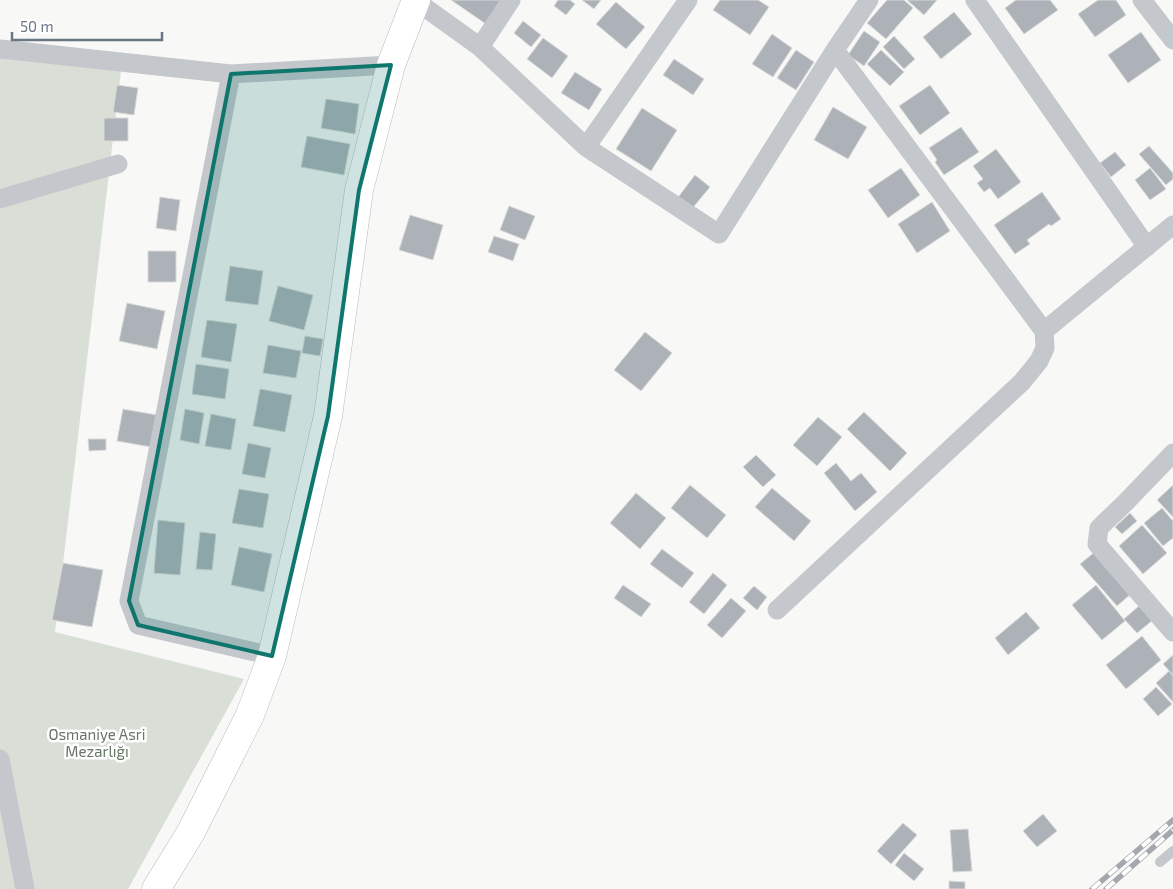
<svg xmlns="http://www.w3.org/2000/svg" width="1173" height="889" font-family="'Exo 2',sans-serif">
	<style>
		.green { fill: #d9dfd7 }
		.building { fill: #acb2b8; stroke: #dadad8 }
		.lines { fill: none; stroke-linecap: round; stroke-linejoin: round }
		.trunk-casing { stroke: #b7babd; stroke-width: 29 }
		.service { stroke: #c4c7cb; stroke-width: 10 }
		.minor { stroke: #c4c7cb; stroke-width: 19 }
		.trunk { stroke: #fff; stroke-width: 28 }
		.rail-casing { stroke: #a4a8ae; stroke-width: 5.5 }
		.rail { stroke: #fff; stroke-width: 4; stroke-dasharray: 11; stroke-linecap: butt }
		.marked { fill: #0f766e; fill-opacity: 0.2; stroke: #0f766e; stroke-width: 4; stroke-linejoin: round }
		.labels { text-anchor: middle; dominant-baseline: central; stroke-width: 5; stroke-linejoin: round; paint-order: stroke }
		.park-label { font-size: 15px; fill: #667764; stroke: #fff }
	</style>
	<rect width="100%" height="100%" fill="#f8f8f6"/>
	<path class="green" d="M 0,52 L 121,71 L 55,632 L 244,679 L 128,889 L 0,889 Z"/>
	<path class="building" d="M 451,0 L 503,0 L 486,24 Z
		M 558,0 L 570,0 L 575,4 L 566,15 L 554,6 Z
		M 582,0 L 601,0 L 594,9 Z
		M 720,0 L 758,0 L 769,7 L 750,35 L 713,10 Z
		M 887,0 L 904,0 L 913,8 L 886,39 L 867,23 Z
		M 907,0 L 937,0 L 924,15 Z
		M 1016,0 L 1050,0 L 1058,10 L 1024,34 L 1005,8 Z
		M 1098,0 L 1116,0 L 1126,15 L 1095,37 L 1078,14 Z
		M 616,2 L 645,27 L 626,49 L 596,24 Z
		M 954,12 L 972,34 L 941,59 L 923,37 Z
		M 523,21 L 541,35 L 531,47 L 514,33 Z
		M 864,31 L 880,42 L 864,66 L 848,55 Z
		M 1141,32 L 1161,60 L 1128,83 L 1108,55 Z
		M 772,34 L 792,48 L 773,77 L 752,64 Z
		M 894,36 L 915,59 L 904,69 L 883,47 Z
		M 543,38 L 568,56 L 552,78 L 527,59 Z
		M 796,50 L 814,62 L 796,90 L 777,78 Z
		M 881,50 L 904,72 L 890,86 L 867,64 Z
		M 674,59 L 704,79 L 693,95 L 663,75 Z
		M 575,72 L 602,89 L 589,110 L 561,93 Z
		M 117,85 L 138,88 L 134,115 L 113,112 Z
		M 930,85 L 950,113 L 920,135 L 899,106 Z
		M 326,99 L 359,104 L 355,134 L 321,128 Z
		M 833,107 L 867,127 L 848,159 L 814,140 Z
		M 642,108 L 677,130 L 651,171 L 616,149 Z
		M 104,118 L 128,118 L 128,141 L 104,141 Z
		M 961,127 L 979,152 L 944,175 L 935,162 L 937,160 L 929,148 Z
		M 307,136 L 350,144 L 344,175 L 301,167 Z
		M 1149,146 L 1173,173 L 1173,179 L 1166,185 L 1139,154 Z
		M 996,149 L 1021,182 L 998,199 L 990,188 L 984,192 L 977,183 L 983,179 L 973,166 Z
		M 1115,152 L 1126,165 L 1111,177 L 1100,163 Z
		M 901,168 L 920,195 L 888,218 L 868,190 Z
		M 1150,168 L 1166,189 L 1150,200 L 1135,180 Z
		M 695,175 L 710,187 L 690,211 L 676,200 Z
		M 1042,192 L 1061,219 L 1051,226 L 1049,224 L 1027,240 L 1030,244 L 1015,254 L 994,225 Z
		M 160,197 L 180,200 L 176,231 L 156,228 Z
		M 932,202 L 950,231 L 917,253 L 898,224 Z
		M 509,206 L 535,216 L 525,240 L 500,230 Z
		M 410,215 L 443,225 L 433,260 L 399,250 Z
		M 494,236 L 519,244 L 513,261 L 488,252 Z
		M 148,251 L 176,251 L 176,282 L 148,282 Z
		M 230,266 L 263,271 L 258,305 L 225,301 Z
		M 278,286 L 313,295 L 304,330 L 269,321 Z
		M 127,303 L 165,311 L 157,349 L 119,341 Z
		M 207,320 L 237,324 L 231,362 L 201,357 Z
		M 645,332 L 672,353 L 641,391 L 614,370 Z
		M 305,336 L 323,339 L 320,356 L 302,353 Z
		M 268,345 L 301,351 L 296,378 L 263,373 Z
		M 196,364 L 229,369 L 225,399 L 192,394 Z
		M 260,389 L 292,395 L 285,432 L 253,426 Z
		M 123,409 L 157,415 L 151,447 L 117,441 Z
		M 185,409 L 204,413 L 199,444 L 180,440 Z
		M 864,412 L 907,453 L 890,471 L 847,429 Z
		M 211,414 L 236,419 L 231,450 L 205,446 Z
		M 818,417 L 842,437 L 817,466 L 793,445 Z
		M 88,439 L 106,439 L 106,450 L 89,451 Z
		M 248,443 L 271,448 L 265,478 L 242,474 Z
		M 756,455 L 776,475 L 763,487 L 743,467 Z
		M 836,463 L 851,481 L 861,473 L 877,492 L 855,511 L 824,473 Z
		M 690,485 L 726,515 L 707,538 L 671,508 Z
		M 1173,485 L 1173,517 L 1157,500 Z
		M 772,488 L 811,521 L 794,541 L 755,507 Z
		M 239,489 L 269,494 L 263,528 L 232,523 Z
		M 636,493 L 666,518 L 640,549 L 610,523 Z
		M 1162,508 L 1173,521 L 1173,538 L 1163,546 L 1144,523 Z
		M 1130,513 L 1137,521 L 1122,534 L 1115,527 Z
		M 158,520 L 185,523 L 180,575 L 154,573 Z
		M 1142,525 L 1167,553 L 1143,574 L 1119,546 Z
		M 200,532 L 216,534 L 212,570 L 196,569 Z
		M 239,547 L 272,554 L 264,592 L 231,585 Z
		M 662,549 L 694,573 L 682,588 L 650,564 Z
		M 1096,551 L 1132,593 L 1117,606 L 1080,564 Z
		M 63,563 L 103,570 L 92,627 L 52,620 Z
		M 713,573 L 727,585 L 704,614 L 689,602 Z
		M 623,585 L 651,604 L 641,617 L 614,598 Z
		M 1096,585 L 1125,621 L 1102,640 L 1072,605 Z
		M 754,586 L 767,597 L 757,610 L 743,598 Z
		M 731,598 L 746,611 L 722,638 L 707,625 Z
		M 1140,605 L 1153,620 L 1137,633 L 1124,619 Z
		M 1026,612 L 1040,628 L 1008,655 L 995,638 Z
		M 1142,636 L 1161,660 L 1126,689 L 1106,665 Z
		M 1173,655 L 1173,675 L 1163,664 Z
		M 1169,671 L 1173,676 L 1173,702 L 1156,683 Z
		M 1156,687 L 1172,704 L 1158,716 L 1143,699 Z
		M 1043,814 L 1057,831 L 1037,847 L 1023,831 Z
		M 903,823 L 917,835 L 891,864 L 877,851 Z
		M 968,829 L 972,871 L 953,872 L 950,830 Z
		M 904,853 L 924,869 L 914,881 L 895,865 Z
		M 949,881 L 965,882 L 965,889 L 949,889 Z"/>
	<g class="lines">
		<g class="trunk-casing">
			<path id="trunk" d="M 156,889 L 191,832 L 250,715 L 272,656 L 328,416 L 359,190 L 391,65 L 416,0"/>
		</g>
		<path class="service" d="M 1160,862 L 1173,851"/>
		<path class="minor" d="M 975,0 L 1147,247
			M 1142,0 L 1173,40
			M 416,1 L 480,47 L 586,147 L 719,234 L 835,50 L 869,0
			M 480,47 L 511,0
			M 0,49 L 231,74 L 391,65
			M 231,74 L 129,601 L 138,625 L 272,656
			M 586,147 L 688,0
			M 0,199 L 118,164
			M 1044,331 L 1173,225
			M 1173,453 L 1125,503 L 1099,528 L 1097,544 L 1173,632
			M 777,610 L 1022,382 L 1039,361 L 1045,348 L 1044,331 L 835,50
			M 0,759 L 25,889"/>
		<use href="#trunk" class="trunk"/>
		<g class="rail-casing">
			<path id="rail" d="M 1092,889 L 1173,820
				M 1106,889 L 1173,830"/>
		</g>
		<use href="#rail" class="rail"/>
	</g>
	<path class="marked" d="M 391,65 L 359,190 L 328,416 L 272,656 L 138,625 L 129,601 L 231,74 Z"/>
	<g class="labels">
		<g class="park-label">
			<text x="97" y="734">Osmaniye Asri<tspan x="97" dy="17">Mezarlığı</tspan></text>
		</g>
	</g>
	<path d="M12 32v8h150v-8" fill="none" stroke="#6a7684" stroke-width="2.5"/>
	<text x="20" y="32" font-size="15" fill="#6a7684" stroke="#ffffff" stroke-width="4" paint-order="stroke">50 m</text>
</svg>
